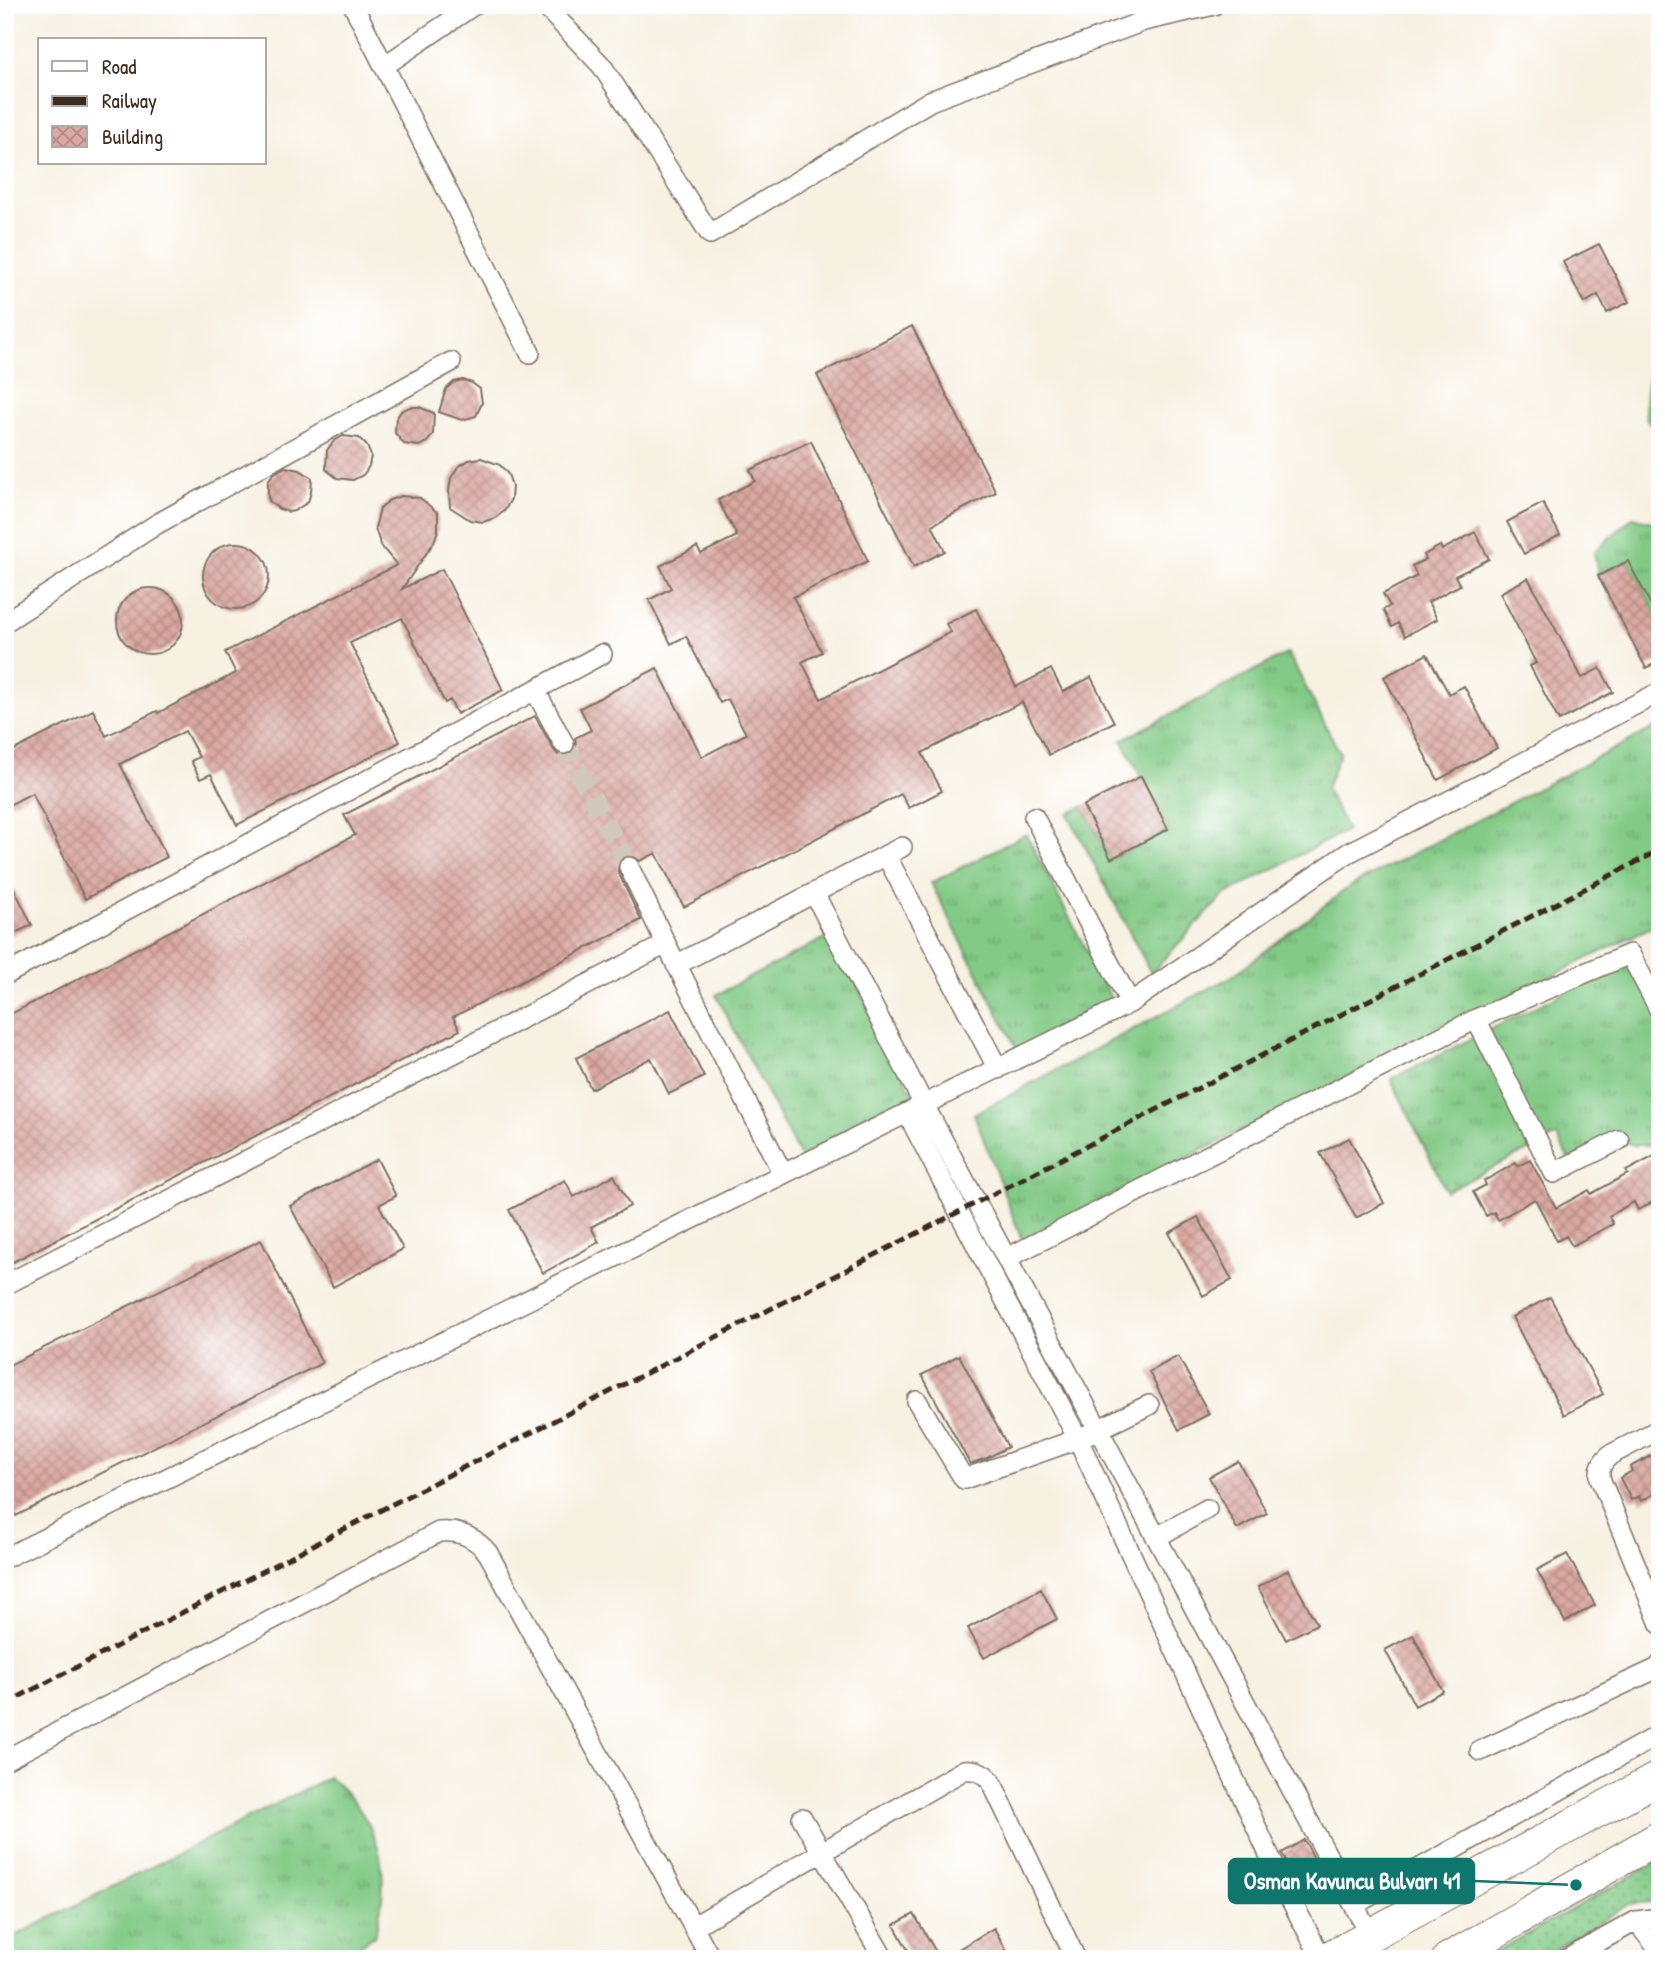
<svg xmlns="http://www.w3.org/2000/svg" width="1665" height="1964" font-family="'Patrick Hand',sans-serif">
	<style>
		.grass { fill: url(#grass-tufts); stroke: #5e7a52; stroke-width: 2 }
		.park { fill: url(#park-dots); stroke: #5e7a52; stroke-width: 2 }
		.building { fill: url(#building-cross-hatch) }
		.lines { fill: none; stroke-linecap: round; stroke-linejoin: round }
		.minor-tunnel { stroke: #d1c9bb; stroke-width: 19; stroke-dasharray: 19 10; stroke-linecap: butt }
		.minor-casing { stroke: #7d7063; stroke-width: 22 }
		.trunk-casing { stroke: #7d7063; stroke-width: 34 }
		.minor { stroke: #fff; stroke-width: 19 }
		.trunk { stroke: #fff; stroke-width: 32 }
		.rail { stroke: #3b2a1e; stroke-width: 5; stroke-dasharray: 10 5; stroke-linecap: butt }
		.leader { fill: none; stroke: #0f766e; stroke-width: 2.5 }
		.callout-dot { fill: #0f766e; stroke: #fff; stroke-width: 2.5 }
		.callout { fill: #0f766e; stroke: #0f766e; stroke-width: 2.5 }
		.callout-label { font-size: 23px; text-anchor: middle; font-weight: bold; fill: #fff }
	</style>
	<defs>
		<pattern id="grass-tufts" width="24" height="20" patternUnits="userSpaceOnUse" patternTransform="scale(1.75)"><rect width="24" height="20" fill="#82ca86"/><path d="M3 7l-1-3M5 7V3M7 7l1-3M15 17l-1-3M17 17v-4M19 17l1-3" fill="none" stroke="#6ca46d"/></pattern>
		<pattern id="park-dots" width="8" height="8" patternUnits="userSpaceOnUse" patternTransform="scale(1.75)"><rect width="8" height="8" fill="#82ca86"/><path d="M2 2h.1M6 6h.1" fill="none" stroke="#6ca46d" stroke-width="1.8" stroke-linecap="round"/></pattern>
		<pattern id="building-cross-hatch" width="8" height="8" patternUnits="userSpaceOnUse" patternTransform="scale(1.75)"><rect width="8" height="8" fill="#dba8a2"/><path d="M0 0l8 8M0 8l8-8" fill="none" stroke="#b38983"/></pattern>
	</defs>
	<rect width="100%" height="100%" fill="#fff"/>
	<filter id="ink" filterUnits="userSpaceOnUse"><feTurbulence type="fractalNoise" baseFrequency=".0143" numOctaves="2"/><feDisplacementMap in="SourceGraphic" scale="14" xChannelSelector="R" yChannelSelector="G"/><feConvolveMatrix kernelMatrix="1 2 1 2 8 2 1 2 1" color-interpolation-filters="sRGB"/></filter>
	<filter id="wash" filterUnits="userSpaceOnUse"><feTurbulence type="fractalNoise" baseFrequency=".00686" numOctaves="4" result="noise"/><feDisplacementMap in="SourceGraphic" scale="28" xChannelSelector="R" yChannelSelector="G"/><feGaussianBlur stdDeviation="1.57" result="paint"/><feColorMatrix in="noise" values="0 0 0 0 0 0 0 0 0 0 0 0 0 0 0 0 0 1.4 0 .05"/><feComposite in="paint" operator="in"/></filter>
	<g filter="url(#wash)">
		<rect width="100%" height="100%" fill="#f7f1e2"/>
		<path class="grass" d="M 1660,332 L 1660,437 C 1656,432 1650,425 1647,419 C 1641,403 1653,349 1660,332 Z
			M 1633,517 L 1656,523 L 1660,530 L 1660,622 L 1628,561 L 1598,576 L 1594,552 Z
			M 1288,653 L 1340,753 L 1326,789 L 1347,830 L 1224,895 L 1151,973 L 1068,814 L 1083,806 L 1111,859 L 1168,829 L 1122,740 Z
			M 1660,725 L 1660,918 L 1653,926 L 1022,1240 L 974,1114 L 1231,977 L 1349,887 Z
			M 1026,834 L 1112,1000 L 1017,1049 L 931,883 Z
			M 831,935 L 917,1102 L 802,1161 L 716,995 Z
			M 1633,958 L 1660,1014 L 1660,1145 L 1633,1145 L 1615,1138 L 1569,1160 L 1557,1136 L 1446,1191 L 1391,1079 Z
			M 329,1777 C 380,1820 394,1872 374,1936 L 340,1959 L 5,1959 L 5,1941 Z"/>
		<path class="park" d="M 1660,1860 L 1660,1901 L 1630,1904 L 1539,1959 L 1483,1959 Z"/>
		<g id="blocks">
			<path class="building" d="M 1599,244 L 1629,302 L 1607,313 L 1598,295 L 1584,303 L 1563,262 Z
				M 912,326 L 996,492 L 932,525 L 945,551 L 914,567 L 817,375 Z
				M 463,380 L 472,383 L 480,389 L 482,403 L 476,416 L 462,420 L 439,412 L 446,389 L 454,382 Z
				M 410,407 L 419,407 L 434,413 L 433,434 L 427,442 L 419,446 L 404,444 L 395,433 L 396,419 L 401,411 Z
				M 343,436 L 359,438 L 367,446 L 371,456 L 369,466 L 366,471 L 363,475 L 353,480 L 337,478 L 326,469 L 327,450 L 334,441 Z
				M 811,441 L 868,561 L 793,597 L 822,652 L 802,662 L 821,699 L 951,632 L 946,624 L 976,609 L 1016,687 L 1051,669 L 1063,692 L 1091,677 L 1114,722 L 1049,755 L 1022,702 L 922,753 L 942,791 L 909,808 L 901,794 L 684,907 L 656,853 L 640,861 L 631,855 L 623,856 L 619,861 L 618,872 L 641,920 L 453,1017 L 460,1030 L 5,1266 L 5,1017 L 355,835 L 344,815 L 535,716 L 554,750 L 558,755 L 569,755 L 575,750 L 576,744 L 575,738 L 591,730 L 580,708 L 657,668 L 702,757 L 746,734 L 728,699 L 720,703 L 686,636 L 671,644 L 649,600 L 671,588 L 660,566 L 697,547 L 701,554 L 737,536 L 718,500 L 755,481 L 750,470 Z
				M 481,458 L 500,465 L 508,474 L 512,486 L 511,499 L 505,510 L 495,518 L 483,522 L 470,520 L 450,507 L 449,491 L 451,478 L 458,467 L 469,460 Z
				M 285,467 L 300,470 L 312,478 L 311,492 L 308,502 L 294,511 L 289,512 L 279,509 L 270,502 L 268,497 L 268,481 L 273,474 Z
				M 401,496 L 420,498 L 438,513 L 438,530 L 434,542 L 402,589 L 442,569 L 503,690 L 457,714 L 450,700 L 445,703 L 402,618 L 350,643 L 400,742 L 237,825 L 211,774 L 200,779 L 191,761 L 199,757 L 185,731 L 120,764 L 167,857 L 85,899 L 32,793 L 5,807 L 5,757 L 13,753 L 12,751 L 93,710 L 106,736 L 157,711 L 158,713 L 236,673 L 225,652 L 397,565 L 381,546 L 375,528 L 380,509 L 389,500 Z
				M 1543,503 L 1560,535 L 1524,554 L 1507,522 Z
				M 1475,532 L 1489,559 L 1455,576 L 1460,585 L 1428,602 L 1437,619 L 1405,636 L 1398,623 L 1392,627 L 1383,610 L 1390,606 L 1383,594 L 1417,576 L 1412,566 L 1426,559 L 1424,555 L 1440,546 L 1442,550 Z
				M203 576a33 33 0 1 1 66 0a33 33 0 1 1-66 0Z
				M 1628,561 L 1660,622 L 1660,661 L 1646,668 L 1598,576 Z
				M 1528,578 L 1582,678 L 1600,668 L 1613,692 L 1559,721 L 1530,666 L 1536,663 L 1500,593 Z
				M117 621a33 33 0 1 1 66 0a33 33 0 1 1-66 0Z
				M 1427,654 L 1449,694 L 1464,686 L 1497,748 L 1438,780 L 1384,677 Z
				M 1141,776 L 1168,829 L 1111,859 L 1083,806 Z
				M 5,870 L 32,925 L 5,938 Z
				M 670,1010 L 704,1077 L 669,1094 L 651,1058 L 591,1089 L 576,1058 Z
				M 1349,1138 L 1384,1203 L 1356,1218 L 1320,1153 Z
				M 1660,1153 L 1660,1198 L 1638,1210 L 1634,1202 L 1609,1216 L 1613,1224 L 1572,1246 L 1566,1236 L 1557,1241 L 1535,1199 L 1498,1220 L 1494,1212 L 1486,1216 L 1473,1192 L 1486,1185 L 1484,1181 L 1516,1163 L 1518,1166 L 1530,1160 L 1556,1208 L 1589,1190 L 1591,1194 L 1628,1174 L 1626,1171 Z
				M 377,1159 L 396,1196 L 379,1205 L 403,1249 L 333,1287 L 290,1206 Z
				M 614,1175 L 630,1206 L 591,1227 L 599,1242 L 543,1273 L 509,1210 L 565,1180 L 574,1197 Z
				M 1198,1217 L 1232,1280 L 1203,1296 L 1169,1233 Z
				M 261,1240 L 322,1363 L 16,1516 L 5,1495 L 5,1367 Z
				M 1550,1297 L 1603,1394 L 1564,1415 L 1512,1317 Z
				M 959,1355 L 1008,1447 L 987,1458 L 970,1464 L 922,1375 Z
				M 1178,1356 L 1209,1414 L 1179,1430 L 1149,1372 Z
				M 1660,1451 L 1660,1491 L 1641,1501 L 1639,1496 L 1631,1500 L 1620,1478 L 1632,1471 L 1630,1467 Z
				M 1238,1461 L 1267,1513 L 1237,1529 L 1209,1477 Z
				M 1567,1554 L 1595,1605 L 1565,1622 L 1537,1570 Z
				M 1288,1570 L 1317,1624 L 1286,1640 L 1258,1587 Z
				M 1041,1589 L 1057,1619 L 984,1658 L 968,1628 Z
				M 1413,1635 L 1443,1691 L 1415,1706 L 1385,1650 Z
				M 1304,1840 L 1327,1881 L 1302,1895 L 1282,1853 Z
				M 914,1914 L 940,1959 L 913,1959 L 894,1925 Z
				M 994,1928 L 1011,1959 L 942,1959 Z"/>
		</g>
	</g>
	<g filter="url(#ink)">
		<use href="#blocks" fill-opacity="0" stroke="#7d7063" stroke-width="2"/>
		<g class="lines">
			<path class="minor-tunnel" d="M 564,744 L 629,867"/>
			<g class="minor-casing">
				<path id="minor" d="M 353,5 L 530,353
					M 544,5 L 602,66 L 710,234 L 930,101 L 1144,21 L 1214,5
					M 384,66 L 474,5
					M 5,622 L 157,524 L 451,362
					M 535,690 L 564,744
					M 1034,817 L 1130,1003
					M 886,855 L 998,1069
					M 629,867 L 666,944
					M 814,893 L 924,1105 L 1370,1935
					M 676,965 L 902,847
					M 5,975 L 602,654
					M 1476,1019 L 1554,1173 L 1619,1140
					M 907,1113 L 1078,1439 L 1283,1885 L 1322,1959
					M 1007,1258 L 1476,1019 L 1630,954 L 1660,1011
					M 5,1285 L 666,944 L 783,1174 L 776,1178
					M 917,1401 L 964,1479 L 1078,1439 L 1149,1405
					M 1660,1429 L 1610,1455 C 1602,1462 1599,1468 1600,1478 L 1660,1624
					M 1157,1537 L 1207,1509
					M 5,1558 L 1130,1003 L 1348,853 L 1660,692
					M 1480,1751 L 1658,1668 L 1660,1665
					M 5,1760 L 439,1532 C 460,1530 475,1537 488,1553 L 711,1959
					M 802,1818 L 884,1959
					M 1354,1905 L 1660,1734
					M 1636,1921 L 1660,1951
					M 694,1926 L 964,1770 C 975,1769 983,1772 991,1781 L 1076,1959
					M 1567,1959 L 1636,1921 L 1660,1918"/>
			</g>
			<g class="trunk-casing">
				<path id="trunk" d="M 1326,1959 L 1660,1777
					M 1448,1959 L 1660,1837"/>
			</g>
			<use href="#minor" class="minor"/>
			<use href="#trunk" class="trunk"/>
			<path class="rail" d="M 5,1704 L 1660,850"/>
		</g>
	</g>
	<path class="leader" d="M1576 1885L1474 1881"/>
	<circle class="callout-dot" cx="1576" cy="1885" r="7"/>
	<rect class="callout" x="1229" y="1859" width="245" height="44" rx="7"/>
	<g class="callout-label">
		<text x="1352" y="1889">Osman Kavuncu Bulvarı 41</text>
	</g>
	<rect width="1665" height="1964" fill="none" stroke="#fff" stroke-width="28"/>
	<rect x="38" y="38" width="228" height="126" fill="#ffffff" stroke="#b1aaa5" stroke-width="2"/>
	<rect x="52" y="61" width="35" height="10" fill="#ffffff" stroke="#b1aaa5" stroke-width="2"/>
	<text x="102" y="74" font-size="21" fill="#3b2a1e">Road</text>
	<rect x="52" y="96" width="35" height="10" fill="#3b2a1e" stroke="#b1aaa5" stroke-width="2"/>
	<text x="102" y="108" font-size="21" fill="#3b2a1e">Railway</text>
	<rect x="52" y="126" width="35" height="21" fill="url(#building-cross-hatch)" stroke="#b1aaa5" stroke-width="2"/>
	<text x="102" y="144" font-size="21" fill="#3b2a1e">Building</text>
</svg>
